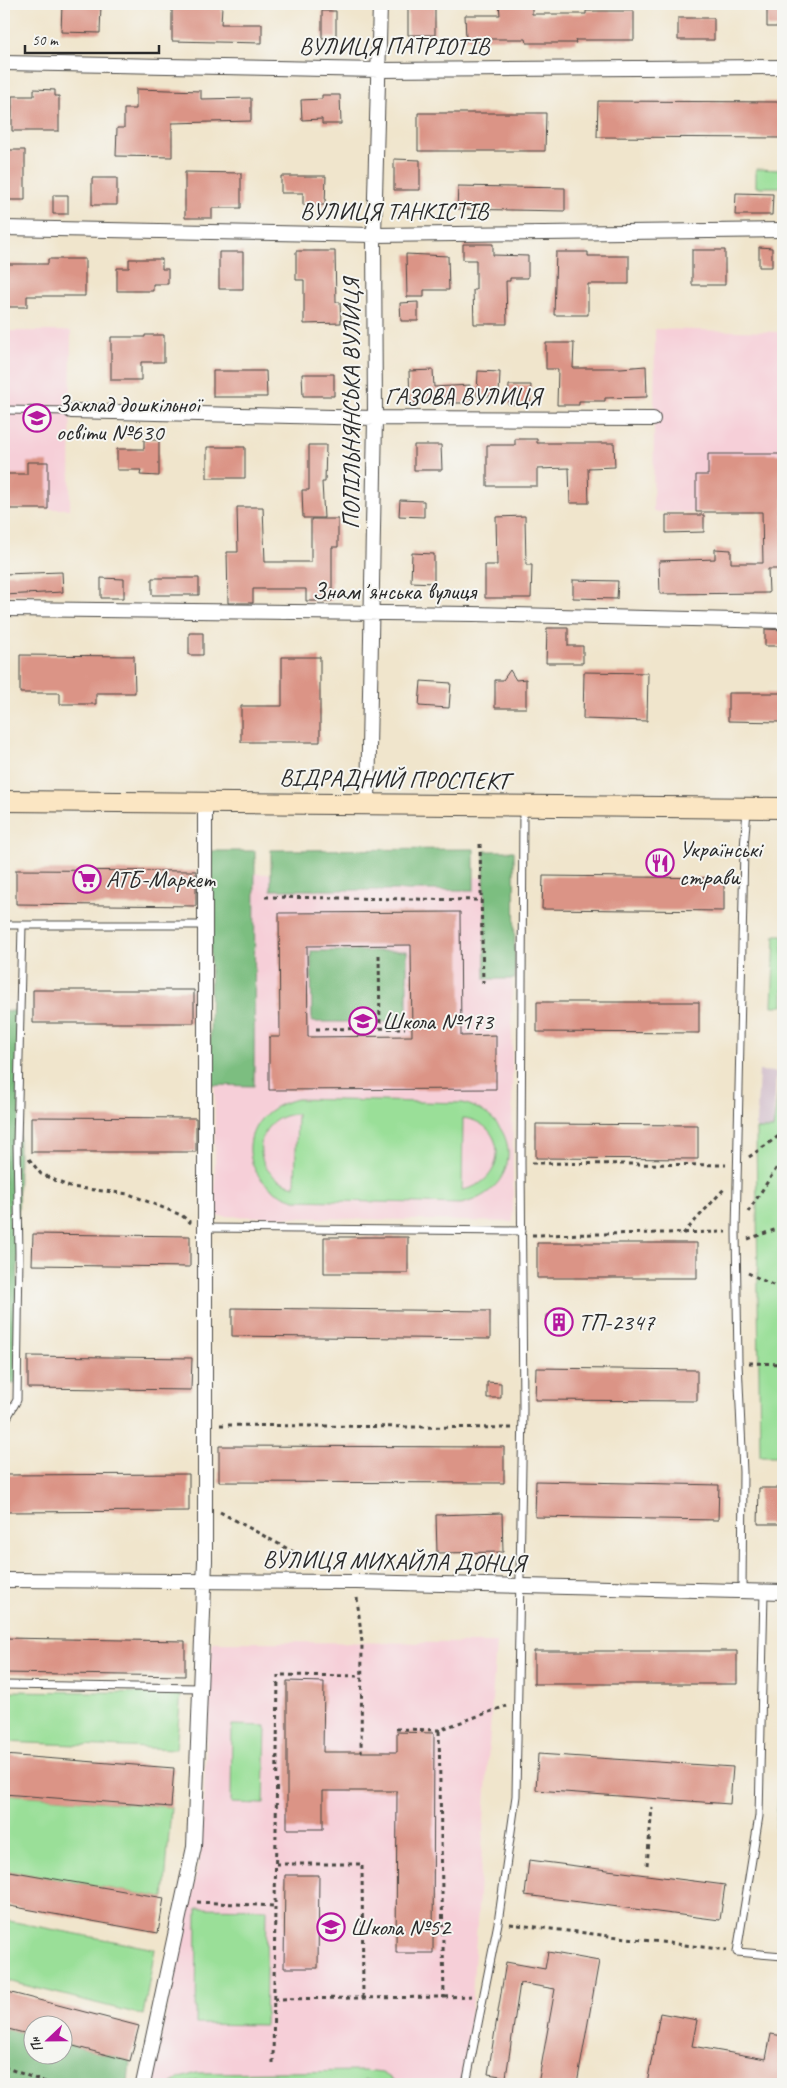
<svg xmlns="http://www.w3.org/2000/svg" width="787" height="2088" font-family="Caveat,sans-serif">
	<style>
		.built { fill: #f6cfd8 }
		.industrial { fill: #d1bdca }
		.green { fill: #9adf98; stroke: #628562; fill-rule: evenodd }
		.forest { fill: #7bbe80; stroke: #537456 }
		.building { fill: #db9486; fill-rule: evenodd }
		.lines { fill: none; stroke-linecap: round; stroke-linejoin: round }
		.lane-casing { stroke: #494743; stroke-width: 9 }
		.street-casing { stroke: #494743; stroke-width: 16 }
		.secondary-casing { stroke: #494743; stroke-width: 22 }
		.path { stroke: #494743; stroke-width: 3; stroke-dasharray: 4 4; stroke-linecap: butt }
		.lane { stroke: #fff; stroke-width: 7 }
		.street { stroke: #fff; stroke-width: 14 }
		.secondary { stroke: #fbe6c3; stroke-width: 20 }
		.labels { text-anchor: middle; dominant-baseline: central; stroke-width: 4; stroke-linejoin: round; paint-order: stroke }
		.street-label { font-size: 24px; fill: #2b2b2b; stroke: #f6f6f2 }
		.poi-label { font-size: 24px; fill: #2b2b2b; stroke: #f6f6f2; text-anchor: start }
	</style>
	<rect width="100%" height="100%" fill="#f6f6f2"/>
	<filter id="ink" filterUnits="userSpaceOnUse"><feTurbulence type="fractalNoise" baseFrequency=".02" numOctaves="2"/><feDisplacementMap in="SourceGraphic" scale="10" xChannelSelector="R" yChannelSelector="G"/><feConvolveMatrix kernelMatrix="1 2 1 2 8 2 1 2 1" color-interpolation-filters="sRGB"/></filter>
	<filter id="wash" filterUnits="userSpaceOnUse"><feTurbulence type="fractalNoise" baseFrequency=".0096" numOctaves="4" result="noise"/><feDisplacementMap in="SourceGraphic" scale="20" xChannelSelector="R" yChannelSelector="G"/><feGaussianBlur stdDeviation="1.12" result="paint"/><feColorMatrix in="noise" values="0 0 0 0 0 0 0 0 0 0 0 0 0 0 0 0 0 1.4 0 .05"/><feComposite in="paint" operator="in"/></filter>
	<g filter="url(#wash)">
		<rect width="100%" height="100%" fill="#f0e5cc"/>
		<path class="built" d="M 655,329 L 783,332 L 783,512 L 653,512 Z
			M 4,331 L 71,331 L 70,509 L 4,509 Z
			M 214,873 L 511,878 L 513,1222 L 215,1216 Z
			M 212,1642 L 496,1643 L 472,1996 L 467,2062 L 460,2084 L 151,2084 L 200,1857 Z"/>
		<path class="industrial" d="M 759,1071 L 776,1072 L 773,1130 L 756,1129 Z"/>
		<path class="green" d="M 756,169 L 783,170 L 783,187 L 756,187 Z
			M 775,935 L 783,935 L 783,1006 L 772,1006 Z
			M 779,1086 L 783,1086 L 783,1456 L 760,1456 L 756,1129 L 773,1129 Z
			M 297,1099 L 463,1103 C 524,1120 523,1190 461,1204 L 295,1200 C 234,1182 235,1113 297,1099 ZM 297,1114 L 295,1186 C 247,1176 251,1116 297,1114 ZM 463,1118 C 508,1123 509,1182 462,1190 Z
			M 4,1691 L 181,1693 L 176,1749 L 4,1742 Z
			M 232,1725 L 266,1726 L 264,1804 L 231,1803 Z
			M 779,1788 L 783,1788 L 783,1836 L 775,1835 Z
			M 4,1794 L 171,1807 L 164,1898 L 4,1870 Z
			M 197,1908 L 267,1909 L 265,2025 L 196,2024 Z
			M 4,1920 L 155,1949 L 143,2015 L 4,1980 Z
			M 365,2071 L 382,2073 L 401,2084 L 377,2084 L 365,2079 L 365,2084 L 197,2084 L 197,2081 L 185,2084 L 171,2084 L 180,2078 L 197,2073 Z"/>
		<path class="forest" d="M 474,849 L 474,890 L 271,890 L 271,850 Z
			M 211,851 L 255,851 L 254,1086 L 210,1085 Z
			M 484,851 L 514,851 L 515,979 L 485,979 Z
			M 311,951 L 407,951 L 407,1022 L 312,1022 Z
			M 4,1011 L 20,1011 L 17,1384 L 4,1383 Z
			M 4,2028 L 32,2035 L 32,2056 L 62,2056 L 63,2043 L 130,2061 L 128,2084 L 4,2084 Z"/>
		<g id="blocks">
			<path class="building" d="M 62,4 L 101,4 L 100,33 L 61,32 Z
				M 172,4 L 222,6 L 221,24 L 262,24 L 262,43 L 172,41 Z
				M 499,4 L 532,4 L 532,14 L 586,14 L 586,11 L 634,11 L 634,40 L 575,40 L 576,43 L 527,43 L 526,39 L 466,39 L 465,15 L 500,15 Z
				M 767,4 L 783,4 L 783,27 L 767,27 Z
				M 408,6 L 435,6 L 435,35 L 408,35 Z
				M 322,11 L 336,11 L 336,38 L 322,38 Z
				M 678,18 L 714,18 L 714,40 L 678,40 Z
				M 34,89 L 55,90 L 55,96 L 59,96 L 59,131 L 12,131 L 12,96 L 34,96 Z
				M 136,89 L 201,91 L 201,99 L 251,98 L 251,121 L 172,123 L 172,157 L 116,156 L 117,128 L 124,128 L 124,109 L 136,109 Z
				M 322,95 L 340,95 L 341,124 L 322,124 L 322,119 L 302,120 L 301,100 L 322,99 Z
				M 598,101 L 783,102 L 783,138 L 597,137 Z
				M 418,113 L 546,113 L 545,151 L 418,151 Z
				M 6,150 L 25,150 L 25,200 L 6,200 Z
				M 394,159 L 420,160 L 420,190 L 394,190 Z
				M 185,172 L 241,173 L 241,208 L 212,208 L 212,218 L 185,218 Z
				M 281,176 L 326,176 L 325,205 L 303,205 L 303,193 L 281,193 Z
				M 92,178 L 117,178 L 117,205 L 92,205 Z
				M 458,186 L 565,188 L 565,211 L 457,209 Z
				M 736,193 L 773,194 L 772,215 L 735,215 Z
				M 53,195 L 68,195 L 68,214 L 53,214 Z
				M 463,244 L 493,244 L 493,255 L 528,256 L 528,278 L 510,278 L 510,281 L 506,281 L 507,324 L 474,324 L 473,290 L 476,290 L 476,260 L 463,260 Z
				M 759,247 L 772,248 L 772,267 L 759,267 Z
				M 692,250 L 725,250 L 725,285 L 692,285 Z
				M 296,251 L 335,251 L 336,302 L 340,302 L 341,323 L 304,324 L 304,280 L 296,280 Z
				M 219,252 L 243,252 L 243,289 L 219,289 Z
				M 556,252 L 588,252 L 588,256 L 629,256 L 629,284 L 588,284 L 588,315 L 554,315 Z
				M 406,254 L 448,256 L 449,290 L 424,290 L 424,297 L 407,297 Z
				M 48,259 L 85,259 L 85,296 L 27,296 L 27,307 L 4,307 L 4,264 L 48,264 Z
				M 129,259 L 162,259 L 162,269 L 168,269 L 168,284 L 153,284 L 153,291 L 117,291 L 117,268 L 129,268 Z
				M 418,302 L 418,321 L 401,321 L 400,303 Z
				M 145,335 L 164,335 L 164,362 L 141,362 L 141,380 L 111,380 L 111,337 L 145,337 Z
				M 546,343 L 574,343 L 573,368 L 621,368 L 646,366 L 647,397 L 605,398 L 605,401 L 579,401 L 579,405 L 557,405 L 558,369 L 546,369 Z
				M 433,370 L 434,387 L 470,385 L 471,403 L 410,403 L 409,371 Z
				M 213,371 L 266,371 L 267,397 L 213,397 Z
				M 478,371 L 500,372 L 499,396 L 477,396 Z
				M 302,374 L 334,374 L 334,396 L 303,396 Z
				M 509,385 L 531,385 L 530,404 L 508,404 Z
				M 515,439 L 537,439 L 537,443 L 614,443 L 615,467 L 588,468 L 589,503 L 570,503 L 569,468 L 537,469 L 537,486 L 487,486 L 487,445 L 515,445 Z
				M 144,440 L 159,440 L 159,476 L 140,475 L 141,470 L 117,470 L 117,449 L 144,449 Z
				M 309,445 L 326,445 L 325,482 L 322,482 L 324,518 L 303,518 L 302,490 L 309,490 Z
				M 414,445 L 441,445 L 442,470 L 414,470 Z
				M 207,447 L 245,447 L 245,478 L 207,478 Z
				M 708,454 L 783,454 L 783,569 L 768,569 L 769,593 L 660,594 L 659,561 L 715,559 L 715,549 L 731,550 L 731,563 L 763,563 L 762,512 L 696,512 L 696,475 L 708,475 Z
				M 27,462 L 48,462 L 48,509 L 4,509 L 4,474 L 27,474 Z
				M 400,500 L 424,501 L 424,517 L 399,516 Z
				M 237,507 L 263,507 L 265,562 L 311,562 L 311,519 L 338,519 L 338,547 L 332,547 L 332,601 L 306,601 L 306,589 L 253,589 L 253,603 L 228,603 L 227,552 L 238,552 Z
				M 666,515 L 704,515 L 704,532 L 666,533 Z
				M 525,516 L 526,565 L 532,565 L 531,598 L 485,598 L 485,565 L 497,565 L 496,517 Z
				M 412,553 L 434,554 L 434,583 L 411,582 Z
				M 62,572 L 63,592 L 4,595 L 4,574 Z
				M 101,578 L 124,579 L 124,598 L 101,598 Z
				M 152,578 L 199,578 L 199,595 L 152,595 Z
				M 573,580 L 618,581 L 617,599 L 573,598 Z
				M 547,628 L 568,628 L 568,646 L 583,646 L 583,663 L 546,663 Z
				M 765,629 L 783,630 L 783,646 L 765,646 Z
				M 189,633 L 203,633 L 203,655 L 189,655 Z
				M 20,655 L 134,656 L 135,693 L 96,693 L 96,704 L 60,704 L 60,693 L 20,693 Z
				M 282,657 L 320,657 L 320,742 L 241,742 L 241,706 L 282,706 Z
				M 510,670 L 516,680 L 526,679 L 526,708 L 495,708 L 495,680 L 503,680 Z
				M 584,672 L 648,673 L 647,721 L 583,719 Z
				M 421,681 L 451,683 L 449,708 L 419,706 Z
				M 728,693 L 781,693 L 781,722 L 728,721 Z
				M 16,870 L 196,871 L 196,906 L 16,904 Z
				M 543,876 L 724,878 L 724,911 L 542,909 Z
				M 460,912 L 461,1036 L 496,1035 L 496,1089 L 269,1090 L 269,1037 L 280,1037 L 279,913 ZM 411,945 L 412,1036 L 308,1037 L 307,946 Z
				M 33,990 L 194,990 L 194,1023 L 33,1023 Z
				M 537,1002 L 699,1002 L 699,1033 L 537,1032 Z
				M 31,1117 L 196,1118 L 196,1152 L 31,1152 Z
				M 536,1124 L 698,1125 L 698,1159 L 536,1158 Z
				M 33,1234 L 190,1236 L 190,1267 L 32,1265 Z
				M 324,1237 L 408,1237 L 408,1273 L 324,1273 Z
				M 537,1243 L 697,1243 L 697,1278 L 537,1278 Z
				M 232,1308 L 490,1311 L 490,1339 L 232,1336 Z
				M 571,1314 L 571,1329 L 547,1329 L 546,1315 Z
				M 28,1356 L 192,1358 L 191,1390 L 28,1388 Z
				M 536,1368 L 697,1370 L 697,1401 L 535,1400 Z
				M 487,1382 L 501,1383 L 501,1398 L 487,1398 Z
				M 219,1446 L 504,1447 L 504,1483 L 219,1482 Z
				M 189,1474 L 189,1511 L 5,1512 L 5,1475 Z
				M 536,1481 L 719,1485 L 718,1520 L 535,1517 Z
				M 759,1488 L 783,1488 L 783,1524 L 758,1524 Z
				M 502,1513 L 503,1552 L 437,1553 L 436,1515 Z
				M 4,1638 L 185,1641 L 185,1676 L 4,1673 Z
				M 534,1651 L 737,1651 L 737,1684 L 534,1684 Z
				M 287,1681 L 324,1682 L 323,1752 L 397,1752 L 397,1732 L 434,1733 L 433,1953 L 396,1953 L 397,1791 L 323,1791 L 323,1829 L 287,1829 Z
				M 538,1754 L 733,1767 L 730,1804 L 536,1790 Z
				M 4,1755 L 174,1768 L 171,1807 L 4,1794 Z
				M 529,1860 L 725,1885 L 720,1920 L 525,1895 Z
				M 4,1870 L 164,1898 L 158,1933 L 4,1905 Z
				M 285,1875 L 319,1875 L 318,1968 L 284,1968 Z
				M 548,1952 L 599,1961 L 577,2084 L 538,2084 L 555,1989 L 520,1983 L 506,2077 L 488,2074 L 506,1962 L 545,1969 Z
				M 4,1991 L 139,2026 L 130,2061 L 62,2043 L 62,2026 L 32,2026 L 32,2035 L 4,2028 Z
				M 660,2013 L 697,2020 L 692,2046 L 766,2059 L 771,2034 L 783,2036 L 783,2084 L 647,2084 Z"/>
		</g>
	</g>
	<g filter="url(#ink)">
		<use href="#blocks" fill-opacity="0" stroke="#494743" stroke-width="1"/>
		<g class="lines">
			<g class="lane-casing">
				<path id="lane" d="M 4,410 L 71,411
					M 4,925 L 205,925
					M 206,1228 L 522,1231
					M 4,1423 L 17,1400 L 19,1254 L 17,1144 L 22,925
					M 742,1592 L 743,1472 L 738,1362 L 736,1232 L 744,848 L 747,810
					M 764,1592 L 759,1816 L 737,1952 L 783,1956
					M 4,1685 L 201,1688
					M 466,2084 L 498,1923 L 516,1796 L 523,1409 L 521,1163 L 523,807"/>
			</g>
			<g class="street-casing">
				<path id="street" d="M 4,63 L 379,70 L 783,67
					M 4,228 L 374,235 L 783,230
					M 71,411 L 375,418 L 653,419
					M 4,609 L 473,614 L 783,621
					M 368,804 L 375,418 L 374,235 L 380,4
					M 4,1580 L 356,1582 L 783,1592
					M 143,2084 L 194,1847 L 205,1561 L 205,802"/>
			</g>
			<g class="secondary-casing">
				<path id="secondary" d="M 4,801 L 783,808"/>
			</g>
			<path class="path" d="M 480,844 L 483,983
				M 265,897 L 482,900
				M 379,955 L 380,1028
				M 316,1029 L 405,1028
				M 749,1157 L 783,1133
				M 29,1159 L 41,1174 L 70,1187 L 129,1194 L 181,1215 L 191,1223
				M 532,1163 L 726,1165
				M 748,1212 L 783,1158
				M 683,1234 L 724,1189
				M 532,1235 L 726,1232
				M 748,1239 L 783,1227
				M 748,1273 L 783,1290
				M 749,1363 L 783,1364
				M 220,1425 L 512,1428
				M 220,1512 L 312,1562
				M 357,1598 L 362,1642 L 361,1752
				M 396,1729 L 439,1730 L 506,1706
				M 276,1864 L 362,1864 L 363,1998
				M 647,1865 L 652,1807
				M 197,1902 L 275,1906
				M 510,1924 L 727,1950
				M 444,1997 L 472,1996
				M 274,1999 L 444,1997 L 439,1730
				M 273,2063 L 278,1675 L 362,1676
				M 4,2067 L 50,2084"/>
			<use href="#lane" class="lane"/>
			<use href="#street" class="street"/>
			<use href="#secondary" class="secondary"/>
		</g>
	</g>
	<defs>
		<g id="school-ring" transform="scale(1.4375)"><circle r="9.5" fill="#f6f6f2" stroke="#b5179e" stroke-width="1.5"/><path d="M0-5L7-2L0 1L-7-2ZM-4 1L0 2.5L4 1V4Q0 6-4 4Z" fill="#b5179e"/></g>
		<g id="restaurant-ring" transform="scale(1.4375)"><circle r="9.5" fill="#f6f6f2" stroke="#b5179e" stroke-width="1.5"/><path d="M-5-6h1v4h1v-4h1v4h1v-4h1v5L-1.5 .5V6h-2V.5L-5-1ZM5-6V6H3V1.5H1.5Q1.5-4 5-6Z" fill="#b5179e"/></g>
		<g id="supermarket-ring" transform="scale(1.4375)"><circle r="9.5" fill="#f6f6f2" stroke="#b5179e" stroke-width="1.5"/><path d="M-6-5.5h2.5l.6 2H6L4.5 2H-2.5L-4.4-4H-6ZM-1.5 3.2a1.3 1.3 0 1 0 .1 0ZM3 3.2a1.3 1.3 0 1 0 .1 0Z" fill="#b5179e"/></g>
		<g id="building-ring" transform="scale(1.4375)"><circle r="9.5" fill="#f6f6f2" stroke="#b5179e" stroke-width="1.5"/><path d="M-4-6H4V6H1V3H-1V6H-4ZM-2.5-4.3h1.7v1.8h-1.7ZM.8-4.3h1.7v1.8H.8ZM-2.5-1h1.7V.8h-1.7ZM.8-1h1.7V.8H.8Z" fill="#b5179e"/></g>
	</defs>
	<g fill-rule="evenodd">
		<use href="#school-ring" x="37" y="418"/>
		<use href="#restaurant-ring" x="660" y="863"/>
		<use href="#supermarket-ring" x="87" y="879"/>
		<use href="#school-ring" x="363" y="1021"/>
		<use href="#building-ring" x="559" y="1322"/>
		<use href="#school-ring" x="331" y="1927"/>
	</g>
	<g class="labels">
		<g class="street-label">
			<text x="394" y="46">ВУЛИЦЯ ПАТРІОТІВ</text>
			<text x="394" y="211">ВУЛИЦЯ ТАНКІСТІВ</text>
			<text x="463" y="396">ГАЗОВА ВУЛИЦЯ</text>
			<text transform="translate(351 404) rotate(-90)">ПОПІЛЬНЯНСЬКА ВУЛИЦЯ</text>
			<text x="394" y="591">Знамʼянська вулиця</text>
			<text transform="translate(394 779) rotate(1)">ВІДРАДНИЙ ПРОСПЕКТ</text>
			<text transform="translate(394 1561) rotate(1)">ВУЛИЦЯ МИХАЙЛА ДОНЦЯ</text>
		</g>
		<g class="poi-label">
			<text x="56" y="404">Заклад дошкільної<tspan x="56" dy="28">освіти №630</tspan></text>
			<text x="679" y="849">Українські<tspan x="679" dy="28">страви</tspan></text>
			<text x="106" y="879">АТБ-Маркет</text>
			<text x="382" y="1021">Школа №173</text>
			<text x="578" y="1322">ТП-2347</text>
			<text x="350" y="1927">Школа №52</text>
		</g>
	</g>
	<rect width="787" height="2088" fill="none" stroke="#f6f6f2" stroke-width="20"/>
	<g transform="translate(48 2040) rotate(248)"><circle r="24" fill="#f6f6f2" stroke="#a5a5a2"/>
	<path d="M0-4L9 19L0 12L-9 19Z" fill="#b5179e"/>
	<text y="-8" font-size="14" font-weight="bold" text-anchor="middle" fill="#2b2b2b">Пн</text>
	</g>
	<path d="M25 45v8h134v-8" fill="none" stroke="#2b2b2b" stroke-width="2.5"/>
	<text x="32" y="45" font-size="15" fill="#2b2b2b" stroke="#f6f6f2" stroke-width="4" paint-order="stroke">50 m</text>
</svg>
